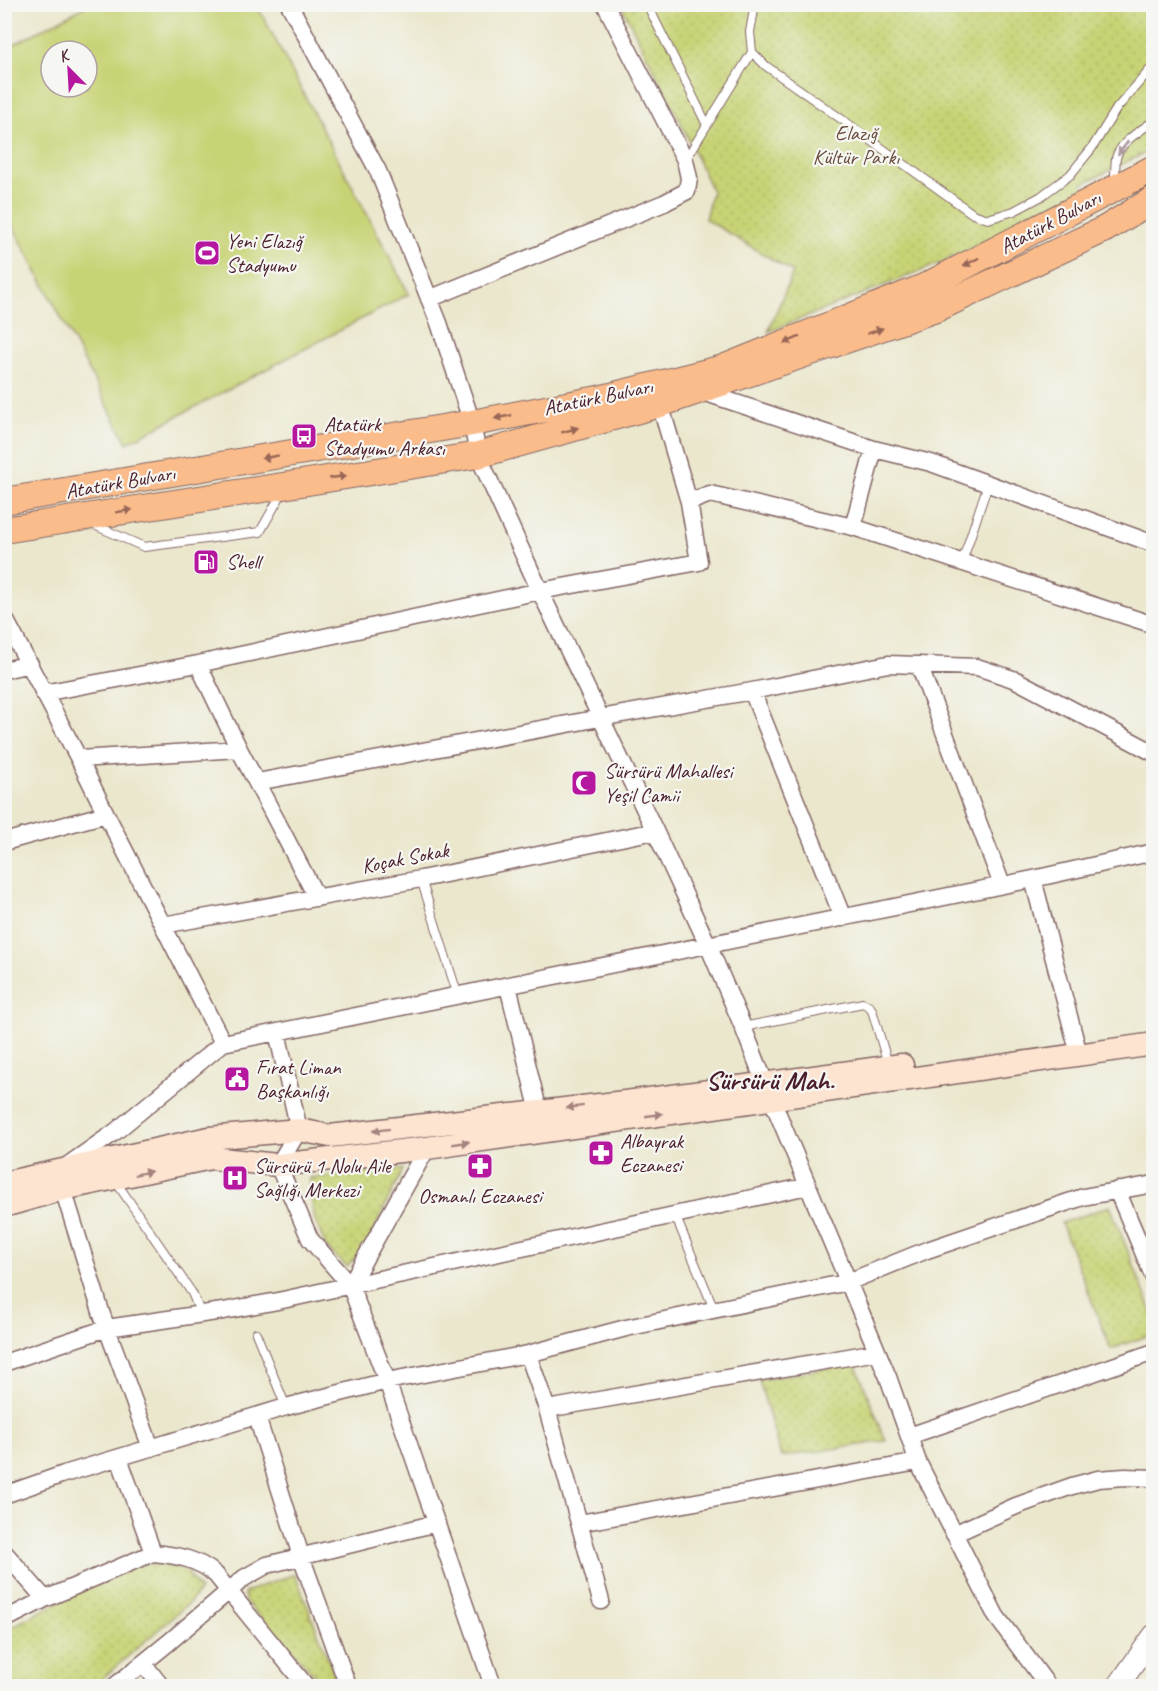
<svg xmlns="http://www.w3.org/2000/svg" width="1158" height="1691" font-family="Caveat,sans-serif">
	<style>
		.park { fill: url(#park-dots); stroke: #887950; stroke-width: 1.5 }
		.garden { fill: #c7d374; stroke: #887950; stroke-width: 1.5; fill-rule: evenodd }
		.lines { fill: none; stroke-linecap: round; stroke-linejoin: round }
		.service-casing { stroke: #826564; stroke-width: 10 }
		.minor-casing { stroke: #826564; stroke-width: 19 }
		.tertiary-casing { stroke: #826564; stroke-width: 23 }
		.secondary-casing { stroke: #826564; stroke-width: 25 }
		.primary-casing { stroke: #826564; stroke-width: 28 }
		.service { stroke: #fff; stroke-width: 8 }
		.minor { stroke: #fff; stroke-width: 16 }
		.tertiary { stroke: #fff; stroke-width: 21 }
		.secondary { stroke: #fde4d1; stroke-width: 22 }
		.primary { stroke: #fabc8b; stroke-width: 26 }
		.oneway { fill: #ae9aa0 }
		.oneway2 { fill: #996656 }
		.oneway3 { fill: #a4827e }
		.labels { text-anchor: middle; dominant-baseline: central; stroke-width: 4.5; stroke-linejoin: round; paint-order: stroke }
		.park-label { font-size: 21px; fill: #694c3d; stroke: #f6f6f2 }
		.street-label { font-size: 21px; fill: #4a1f2b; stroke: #f6f6f2 }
		.poi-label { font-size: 21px; fill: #4a1f2b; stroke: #f6f6f2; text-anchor: start }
		.district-label { font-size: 27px; font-weight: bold; fill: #4a1f2b; stroke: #f6f6f2 }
	</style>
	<defs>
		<pattern id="park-dots" width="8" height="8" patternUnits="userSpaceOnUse" patternTransform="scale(1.5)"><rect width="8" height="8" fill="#c7d374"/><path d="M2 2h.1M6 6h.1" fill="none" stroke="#acb565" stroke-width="1.8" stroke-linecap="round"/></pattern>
	</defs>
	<rect width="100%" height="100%" fill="#f6f6f2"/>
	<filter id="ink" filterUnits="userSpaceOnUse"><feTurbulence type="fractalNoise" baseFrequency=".0167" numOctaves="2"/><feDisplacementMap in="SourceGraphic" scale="12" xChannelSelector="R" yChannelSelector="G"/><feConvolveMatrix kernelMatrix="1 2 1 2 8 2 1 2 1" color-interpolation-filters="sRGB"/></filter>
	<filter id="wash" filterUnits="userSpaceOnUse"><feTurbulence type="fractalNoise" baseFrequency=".008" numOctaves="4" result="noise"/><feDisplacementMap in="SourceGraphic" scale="24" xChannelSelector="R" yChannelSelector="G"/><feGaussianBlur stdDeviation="1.35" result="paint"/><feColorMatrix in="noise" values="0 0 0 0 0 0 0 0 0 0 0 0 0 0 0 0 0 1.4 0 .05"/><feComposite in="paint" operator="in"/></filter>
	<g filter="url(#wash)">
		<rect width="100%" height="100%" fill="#ebe7cd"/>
		<path class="park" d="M 621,5 L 1153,5 L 1153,149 L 1084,183 L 1080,194 L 943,262 L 768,332 L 793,272 L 705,219 L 712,191 L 679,119 Z
			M 403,1169 L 366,1246 L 347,1267 L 326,1247 L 313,1215 L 310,1178 Z
			M 1110,1206 L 1154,1317 L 1153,1334 L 1111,1349 L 1061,1223 Z
			M 855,1363 L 886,1441 L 781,1457 L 759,1380 Z
			M 129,1564 L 164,1564 L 186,1571 L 200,1590 L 192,1600 L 94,1686 L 8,1686 L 5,1682 L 4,1631 Z
			M 295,1574 L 338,1684 L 335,1686 L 325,1686 L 245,1601 L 245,1592 Z"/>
		<path class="garden" d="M 90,4 L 257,5 L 409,294 L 127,443 L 5,211 L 5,49 ZM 51,51 L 87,51 L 87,87 L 51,87 Z"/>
	</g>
	<g filter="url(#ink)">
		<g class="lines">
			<g class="service-casing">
				<path id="service" d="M 647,4 L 707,125
					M 755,4 L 750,32 L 752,52 L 766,66 L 847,123 L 973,214 L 988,219 L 1014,211 L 1040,197 L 1070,175 L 1092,148 L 1117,108 L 1154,65
					M 686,159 L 752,52
					M 1115,182 C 1115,174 1115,166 1116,158 C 1120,142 1141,130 1154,121
					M 92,524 L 144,547 L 260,532 L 283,491
					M 962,562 L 988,484
					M 421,879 L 458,996
					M 743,1027 L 863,1003 L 870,1007 L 872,1010 L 888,1064
					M 114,1179 L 192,1293 L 201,1314
					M 675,1215 L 714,1309
					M 256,1333 L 286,1407"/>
			</g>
			<g class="minor-casing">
				<path id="minor" d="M 289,4 L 378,171 L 439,323 L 472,423 L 478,455 L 540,591 L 655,831 L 708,945 L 743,1027 L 765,1083 L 888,1377 L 918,1462 L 996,1616 L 1048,1686
					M 429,299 L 664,203 L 687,191 L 689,178 L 685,160 L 605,4
					M 700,391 L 874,449 L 931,463 L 1154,544
					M 660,404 L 689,502
					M 853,527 L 874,449
					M 4,617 L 79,759 L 106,814 L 223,1043
					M 198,664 L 239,749 L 317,898
					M 919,665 L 1002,885
					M 4,670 L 30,664
					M 752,691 L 843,918
					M 43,693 L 198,664 L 540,591 L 699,562 L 689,502 L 710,494 L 853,527 L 1154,625
					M 79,759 L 239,749
					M 257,782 L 600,718 L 752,691 L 888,664 L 977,667 L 1016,680 L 1154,753
					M 4,842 L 106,814
					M 1033,879 L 1076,1043
					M 163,925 L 421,879 L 655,831
					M 508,986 L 539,1112
					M 277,1032 L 299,1130 L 278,1165 L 310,1239 L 350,1285 L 387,1381 L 493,1686
					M 68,1165 L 115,1132 L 223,1043 L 1033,879 L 1154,852
					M 63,1189 L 102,1315 L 151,1448
					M 1117,1190 L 1154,1278
					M 350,1285 L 427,1148
					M 528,1354 L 547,1409 L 601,1601
					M 4,1363 L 107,1328 L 223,1311 L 278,1301 L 808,1186
					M 547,1409 L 877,1352
					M 257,1417 L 301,1556 L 348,1686
					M 909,1436 L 1154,1352
					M 119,1458 L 153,1553
					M 4,1495 L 64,1474 L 286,1407 L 387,1381 L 528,1354 L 626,1328 L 848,1282 L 927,1250 L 1083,1197 L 1154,1184
					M 579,1523 L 918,1462
					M 954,1534 L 1016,1506 L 1072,1486 L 1098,1479 L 1125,1477 L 1154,1478
					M 4,1552 L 45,1599
					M 4,1620 L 45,1599 L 153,1553 C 176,1555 199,1559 216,1575 L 306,1686
					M 143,1663 L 161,1686
					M 115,1686 L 168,1643 L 244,1578 L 267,1565 L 437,1523"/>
			</g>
			<g class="tertiary-casing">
				<path id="tertiary" d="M 1118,1686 L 1154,1635"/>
			</g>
			<g class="secondary-casing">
				<path id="secondary" d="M 4,1183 L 209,1138 L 299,1130 L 330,1136 L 642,1100 L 902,1065
					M 4,1206 L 63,1189 L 211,1158 L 278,1165 L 427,1148 L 1154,1044"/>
			</g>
			<g class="primary-casing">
				<path id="primary" d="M 4,501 L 472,423 L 598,399 L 723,368 L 924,287 L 1154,168
					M 4,530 L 478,455 L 660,404 L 936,309 L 1105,229 L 1154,199"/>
			</g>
			<use href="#service" class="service"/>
			<use href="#minor" class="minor"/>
			<use href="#tertiary" class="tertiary"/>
			<use href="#secondary" class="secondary"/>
			<use href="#primary" class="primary"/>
		</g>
		<defs><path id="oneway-solid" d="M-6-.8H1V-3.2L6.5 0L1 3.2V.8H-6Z" transform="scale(1.5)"/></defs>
		<use class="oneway" href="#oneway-solid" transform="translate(1123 148) rotate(127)"/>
		<g class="oneway2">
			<use href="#oneway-solid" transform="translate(971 262) rotate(152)"/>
			<use href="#oneway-solid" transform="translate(875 331) rotate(-19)"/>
			<use href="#oneway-solid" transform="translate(792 340) rotate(158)"/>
			<use href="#oneway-solid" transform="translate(503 417) rotate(169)"/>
			<use href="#oneway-solid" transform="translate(570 430) rotate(-16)"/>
			<use href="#oneway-solid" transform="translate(270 457) rotate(170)"/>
			<use href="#oneway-solid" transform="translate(338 477) rotate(-9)"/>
			<use href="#oneway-solid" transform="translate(124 511) rotate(-9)"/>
		</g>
		<g class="oneway3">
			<use href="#oneway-solid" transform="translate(575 1107) rotate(173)"/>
			<use href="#oneway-solid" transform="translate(654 1115) rotate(-8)"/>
			<use href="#oneway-solid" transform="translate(381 1130) rotate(173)"/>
			<use href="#oneway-solid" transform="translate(461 1143) rotate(-9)"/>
			<use href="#oneway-solid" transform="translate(143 1173) rotate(-12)"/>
		</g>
	</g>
	<defs>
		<g id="stadium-square" transform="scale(1.35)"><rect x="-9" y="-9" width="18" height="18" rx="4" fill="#b5179e" stroke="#f6f6f2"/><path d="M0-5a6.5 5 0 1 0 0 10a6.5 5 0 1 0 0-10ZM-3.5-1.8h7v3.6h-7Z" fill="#fff"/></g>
		<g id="bus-square" transform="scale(1.35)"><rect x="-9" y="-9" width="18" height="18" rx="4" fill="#b5179e" stroke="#f6f6f2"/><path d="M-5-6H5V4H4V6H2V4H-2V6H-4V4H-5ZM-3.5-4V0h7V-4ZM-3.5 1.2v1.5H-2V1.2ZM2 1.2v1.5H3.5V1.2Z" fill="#fff"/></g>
		<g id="fuel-square" transform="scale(1.35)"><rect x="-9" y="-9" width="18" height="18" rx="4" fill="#b5179e" stroke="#f6f6f2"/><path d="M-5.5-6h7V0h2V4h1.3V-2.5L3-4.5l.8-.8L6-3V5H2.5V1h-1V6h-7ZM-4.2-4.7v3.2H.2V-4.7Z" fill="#fff"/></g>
		<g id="mosque-square" transform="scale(1.35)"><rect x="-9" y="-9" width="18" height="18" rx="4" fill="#b5179e" stroke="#f6f6f2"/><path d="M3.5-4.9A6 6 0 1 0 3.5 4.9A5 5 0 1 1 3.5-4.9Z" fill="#fff"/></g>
		<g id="civic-square" transform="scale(1.35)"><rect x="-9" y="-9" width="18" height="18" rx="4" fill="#b5179e" stroke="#f6f6f2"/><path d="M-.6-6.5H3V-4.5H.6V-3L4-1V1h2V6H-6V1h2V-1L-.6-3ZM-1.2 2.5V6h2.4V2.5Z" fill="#fff"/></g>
		<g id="pharmacy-square" transform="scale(1.35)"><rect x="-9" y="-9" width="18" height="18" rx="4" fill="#b5179e" stroke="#f6f6f2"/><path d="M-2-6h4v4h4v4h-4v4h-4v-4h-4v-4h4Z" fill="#fff"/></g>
		<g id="hospital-square" transform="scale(1.35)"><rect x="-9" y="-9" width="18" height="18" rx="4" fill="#b5179e" stroke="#f6f6f2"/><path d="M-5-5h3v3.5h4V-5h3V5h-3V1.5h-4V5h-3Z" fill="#fff"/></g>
	</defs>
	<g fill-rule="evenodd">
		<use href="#stadium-square" x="207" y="253"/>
		<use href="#bus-square" x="304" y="436"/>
		<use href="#fuel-square" x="206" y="562"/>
		<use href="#mosque-square" x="584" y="783"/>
		<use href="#civic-square" x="237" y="1079"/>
		<use href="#pharmacy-square" x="601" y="1153"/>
		<use href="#pharmacy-square" x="480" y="1166"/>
		<use href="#hospital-square" x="235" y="1178"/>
	</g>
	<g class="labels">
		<g class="park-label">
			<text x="856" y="133">Elazığ<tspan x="856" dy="24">Kültür Parkı</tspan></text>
		</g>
		<g class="street-label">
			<text transform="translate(1050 222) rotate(-28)">Atatürk Bulvarı</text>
			<text transform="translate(598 397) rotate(-12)">Atatürk Bulvarı</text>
			<text transform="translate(120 482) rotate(-10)">Atatürk Bulvarı</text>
			<text transform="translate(405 858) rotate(-11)">Koçak Sokak</text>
		</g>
		<g class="poi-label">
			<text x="226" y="241">Yeni Elazığ<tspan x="226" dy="24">Stadyumu</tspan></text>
			<text x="324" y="424">Atatürk<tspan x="324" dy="24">Stadyumu Arkası</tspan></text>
			<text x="226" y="562">Shell</text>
			<text x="604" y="771">Sürsürü Mahallesi<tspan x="604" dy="24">Yeşil Camii</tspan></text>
			<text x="256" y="1067">Fırat Liman<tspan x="256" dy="24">Başkanlığı</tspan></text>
			<text x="620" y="1141">Albayrak<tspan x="620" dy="24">Eczanesi</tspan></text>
			<text x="254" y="1166">Sürsürü 1 Nolu Aile<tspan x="254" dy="24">Sağlığı Merkezi</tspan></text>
			<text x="480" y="1196" text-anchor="middle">Osmanlı Eczanesi</text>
		</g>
		<g class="district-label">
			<text x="770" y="1080">Sürsürü Mah.</text>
		</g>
	</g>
	<rect width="1158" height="1691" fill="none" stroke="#f6f6f2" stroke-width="24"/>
	<g transform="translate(69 69) rotate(336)"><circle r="28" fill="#f6f6f2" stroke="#b1a0a2" stroke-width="1.5"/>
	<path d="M0-4.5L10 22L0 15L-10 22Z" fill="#b5179e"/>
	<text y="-9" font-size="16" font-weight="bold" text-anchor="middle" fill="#4a1f2b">K</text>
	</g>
</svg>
